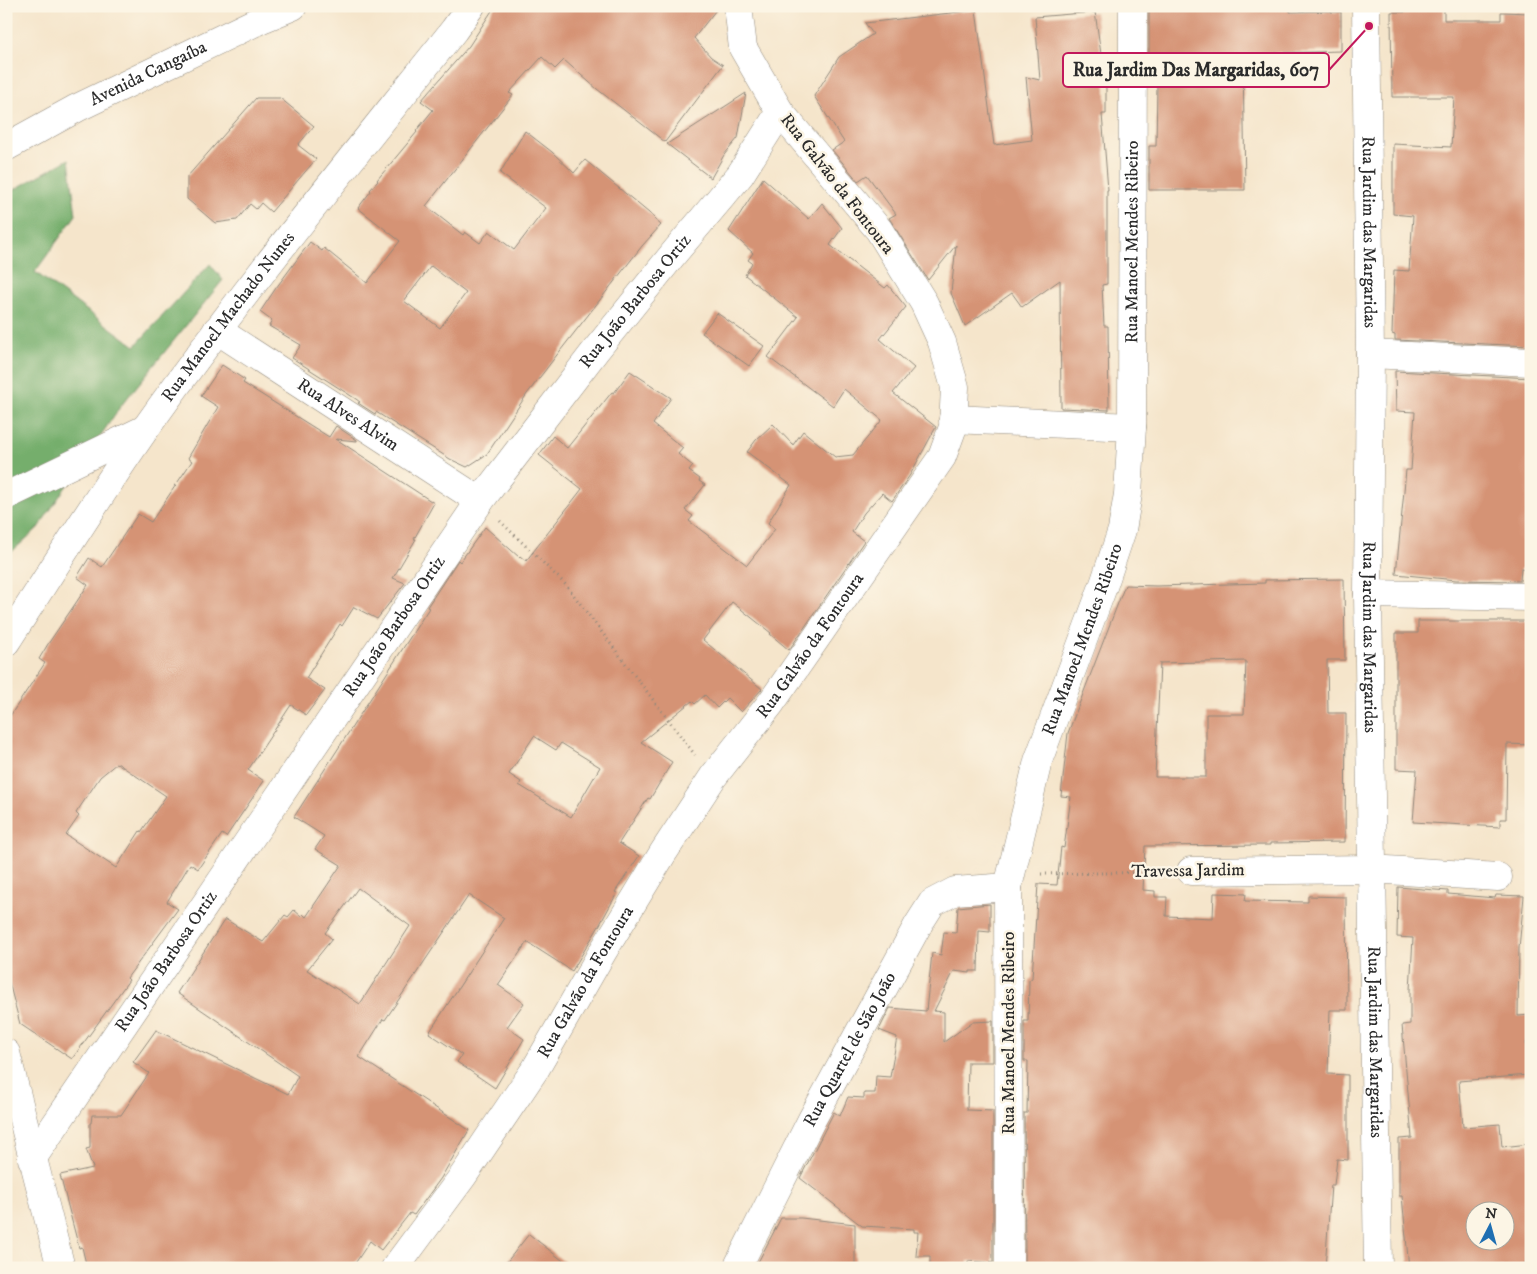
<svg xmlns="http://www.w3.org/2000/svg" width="1537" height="1274" font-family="'IM FELL DW Pica',serif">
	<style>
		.forest { fill: #74ae6c; stroke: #506c4c }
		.building { fill: #d59375; fill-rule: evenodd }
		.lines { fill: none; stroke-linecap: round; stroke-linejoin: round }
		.minor-casing { stroke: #90887b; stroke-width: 29 }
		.major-casing { stroke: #90887b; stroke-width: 29 }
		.path { stroke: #90887b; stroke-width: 3; stroke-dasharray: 1 4; stroke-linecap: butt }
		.minor { stroke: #fff; stroke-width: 28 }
		.major { stroke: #fff; stroke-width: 28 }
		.labels { text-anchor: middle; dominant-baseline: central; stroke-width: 5; stroke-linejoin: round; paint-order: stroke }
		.street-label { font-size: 18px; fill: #2b2b2b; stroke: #fcf5e5 }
		.leader { fill: none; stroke: #c2185b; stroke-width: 2 }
		.callout-dot { fill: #c2185b; stroke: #fcf5e5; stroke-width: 2 }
		.callout { fill: #fcf5e5; stroke: #c2185b; stroke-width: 2 }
		.callout-label { font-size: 19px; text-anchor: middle; font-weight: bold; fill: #2b2b2b }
	</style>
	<rect width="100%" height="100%" fill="#fcf5e5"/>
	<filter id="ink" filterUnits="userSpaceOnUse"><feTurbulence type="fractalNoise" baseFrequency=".02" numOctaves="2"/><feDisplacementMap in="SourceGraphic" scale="10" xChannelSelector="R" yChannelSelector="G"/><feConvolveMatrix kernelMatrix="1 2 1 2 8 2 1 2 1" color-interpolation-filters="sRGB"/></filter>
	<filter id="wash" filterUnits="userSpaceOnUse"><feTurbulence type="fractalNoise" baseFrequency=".0096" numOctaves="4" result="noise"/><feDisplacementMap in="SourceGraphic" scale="20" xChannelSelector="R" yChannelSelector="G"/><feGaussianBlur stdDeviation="1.12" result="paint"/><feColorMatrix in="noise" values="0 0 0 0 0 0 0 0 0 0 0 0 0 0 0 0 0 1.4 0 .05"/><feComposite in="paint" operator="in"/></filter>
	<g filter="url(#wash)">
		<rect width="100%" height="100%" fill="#f5e5cb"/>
		<path class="forest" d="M 69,159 L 76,215 L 35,272 L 135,346 L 210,264 L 223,280 L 120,407 L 38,528 L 6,557 L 6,194 Z"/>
		<g id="blocks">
			<path class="building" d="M 495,6 L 719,6 L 694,38 L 711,57 L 723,65 L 665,142 L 597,89 L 564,60 L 555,69 L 542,57 L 509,93 L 513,95 L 426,206 L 463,235 L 465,232 L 480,243 L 489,231 L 514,250 L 546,208 L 500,173 L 525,131 L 552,152 L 574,173 L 585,160 L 655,218 L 654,219 L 661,225 L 642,246 L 553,360 L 527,394 L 487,454 L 467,467 L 450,459 L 376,412 L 375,414 L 358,403 L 360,402 L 356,399 L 292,358 L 301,345 L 269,326 L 272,321 L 260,312 L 276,288 L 310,242 L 322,251 L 324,248 L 367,283 L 400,241 L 358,208 L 371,191 L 370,190 L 378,181 L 377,180 L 417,132 L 416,131 L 433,110 L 421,101 L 469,46 ZM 431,266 L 466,293 L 440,328 L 404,301 Z
				M 1168,6 L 1290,6 L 1290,12 L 1331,11 L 1331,12 L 1341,12 L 1341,51 L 1276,53 L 1276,58 L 1243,59 L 1245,190 L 1149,190 L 1149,146 L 1156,146 L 1157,86 L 1149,86 L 1149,8 L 1168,8 Z
				M 1405,6 L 1444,6 L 1444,20 L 1501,20 L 1501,12 L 1531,13 L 1531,346 L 1395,340 L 1395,335 L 1392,334 L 1394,270 L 1409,271 L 1413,216 L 1393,214 L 1393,144 L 1451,147 L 1454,97 L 1392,97 L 1391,12 L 1405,12 Z
				M 976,10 L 994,145 L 1032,140 L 1026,77 L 1040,80 L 1035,17 L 1095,12 L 1106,89 L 1106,114 L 1102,114 L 1108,190 L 1107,190 L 1107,284 L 1102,285 L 1104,326 L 1108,326 L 1109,410 L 1061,408 L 1060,280 L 1022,307 L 1012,293 L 965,326 L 951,293 L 956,245 L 928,280 L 889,218 L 896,214 L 867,175 L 858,181 L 832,150 L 844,142 L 814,96 L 839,57 L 873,34 L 865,23 Z
				M 746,93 L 738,138 L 724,155 L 711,178 L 667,144 Z
				M 256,98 L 280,98 L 314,126 L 298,145 L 316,159 L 271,212 L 261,203 L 256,209 L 250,204 L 237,220 L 215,223 L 187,199 L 187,177 Z
				M 763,178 L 809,219 L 822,203 L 842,228 L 830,245 L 885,288 L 888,285 L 906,307 L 880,339 L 914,368 L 893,393 L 936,427 L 910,475 L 892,501 L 882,493 L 864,513 L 852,532 L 864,541 L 789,650 L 770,634 L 771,633 L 732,602 L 703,640 L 762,689 L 741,712 L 727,698 L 717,708 L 705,695 L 695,704 L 692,701 L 641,742 L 672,762 L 650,799 L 648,798 L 619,843 L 639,856 L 615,892 L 617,893 L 599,926 L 572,971 L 527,942 L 498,985 L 524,1003 L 507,1027 L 524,1039 L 495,1088 L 457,1062 L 462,1055 L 429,1033 L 504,918 L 469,895 L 385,1020 L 383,1019 L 359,1057 L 469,1130 L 441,1178 L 414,1215 L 410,1213 L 381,1250 L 370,1241 L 352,1268 L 87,1268 L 82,1247 L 79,1248 L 60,1175 L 93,1168 L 86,1149 L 90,1148 L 90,1123 L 91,1123 L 92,1115 L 121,1115 L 149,1073 L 133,1062 L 156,1030 L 288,1094 L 298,1076 L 177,993 L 225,919 L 263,942 L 285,915 L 288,917 L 294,910 L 301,916 L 303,914 L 306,917 L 341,865 L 315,849 L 324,836 L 294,817 L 429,608 L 427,607 L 458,560 L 460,562 L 485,527 L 519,557 L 520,556 L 526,561 L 582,489 L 539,455 L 553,436 L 567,448 L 612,392 L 614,393 L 630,371 L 671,398 L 653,424 L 683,448 L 678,454 L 693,466 L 689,471 L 700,479 L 699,481 L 705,485 L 685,510 L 693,516 L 689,521 L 747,565 L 775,529 L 768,523 L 791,485 L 747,452 L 756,440 L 773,424 L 793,445 L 803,431 L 835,457 L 853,455 L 882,420 L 844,389 L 833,406 L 768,357 L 798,317 L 745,275 L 752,263 L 748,260 L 753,253 L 729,231 ZM 534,736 L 556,750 L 561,743 L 600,767 L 571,817 L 519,785 L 521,782 L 509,774 ZM 358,888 L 410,926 L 360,1004 L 307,970 L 332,939 L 325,933 Z
				M 717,313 L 764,346 L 749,366 L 702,333 Z
				M 222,365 L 245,380 L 243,383 L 329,437 L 336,426 L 357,440 L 357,441 L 336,439 L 434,503 L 414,539 L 416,539 L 393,578 L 405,583 L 377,619 L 354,607 L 342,626 L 340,624 L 306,678 L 325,690 L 306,715 L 291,705 L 248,770 L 264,781 L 226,837 L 222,834 L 198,869 L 190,864 L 167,902 L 178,909 L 127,978 L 129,980 L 72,1059 L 20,1024 L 9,982 L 6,980 L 6,722 L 45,663 L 39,659 L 48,644 L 88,585 L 77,577 L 89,558 L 102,567 L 138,514 L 151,522 L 192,461 L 188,458 L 218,407 L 201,396 ZM 117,763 L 166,796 L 141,832 L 140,831 L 116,868 L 66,835 L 79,816 L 76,813 L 100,777 Z
				M 1395,371 L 1531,378 L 1531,570 L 1521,568 L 1520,581 L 1456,580 L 1396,574 L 1406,470 L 1411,470 L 1415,412 L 1396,411 Z
				M 1344,579 L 1345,660 L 1327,660 L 1328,713 L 1346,713 L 1345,842 L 1270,843 L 1270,845 L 1145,846 L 1143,890 L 1155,891 L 1155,897 L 1167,897 L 1166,916 L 1213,918 L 1214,893 L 1246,894 L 1245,901 L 1308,902 L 1308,896 L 1346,897 L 1347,1010 L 1330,1010 L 1328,1074 L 1348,1075 L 1348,1160 L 1337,1159 L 1334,1185 L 1331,1185 L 1325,1268 L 1026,1268 L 1026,1265 L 1025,1265 L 1024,1113 L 1027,1113 L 1028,1061 L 1024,1061 L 1024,1021 L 1028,1021 L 1029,980 L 1032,978 L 1038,884 L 1057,885 L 1061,847 L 1064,848 L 1071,797 L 1061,796 L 1068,733 L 1125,585 L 1156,586 L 1265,583 L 1265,580 ZM 1246,661 L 1244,714 L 1206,714 L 1206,777 L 1155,777 L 1160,663 Z
				M 1418,621 L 1531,621 L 1531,745 L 1507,744 L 1506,819 L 1500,819 L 1500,827 L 1413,822 L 1417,770 L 1396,769 L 1396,633 L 1418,633 Z
				M 1398,887 L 1448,891 L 1448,894 L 1495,898 L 1496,895 L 1524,896 L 1519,948 L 1518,1016 L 1531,1015 L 1531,1041 L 1526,1042 L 1528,1075 L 1459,1081 L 1463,1127 L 1500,1124 L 1502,1147 L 1529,1144 L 1531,1157 L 1531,1261 L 1525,1262 L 1525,1264 L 1519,1265 L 1519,1268 L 1409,1268 L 1402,1196 L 1399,1196 L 1399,1139 L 1412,1138 L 1402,1025 L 1410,1024 L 1410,990 L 1413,938 L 1397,937 ZM 1474,1212 L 1504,1212 L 1504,1242 L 1474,1242 Z
				M 990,904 L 990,932 L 979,931 L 978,971 L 970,971 L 970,973 L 954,971 L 934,1011 L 944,1012 L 944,1042 L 972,1022 L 993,1021 L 993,1062 L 968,1062 L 967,1110 L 993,1111 L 993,1263 L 968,1261 L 968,1268 L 930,1268 L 930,1256 L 916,1256 L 918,1232 L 914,1232 L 914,1229 L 862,1226 L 800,1178 L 834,1112 L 840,1116 L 848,1097 L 864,1098 L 864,1093 L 875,1093 L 876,1076 L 890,1077 L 897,1037 L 879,1030 L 890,1008 L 926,1011 L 932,953 L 941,955 L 944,932 L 956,933 L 958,907 Z
				M 781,1218 L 801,1218 L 855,1224 L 855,1268 L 755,1268 Z
				M 529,1234 L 572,1268 L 502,1268 Z"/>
		</g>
	</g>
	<g filter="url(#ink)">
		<use href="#blocks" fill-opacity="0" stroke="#90887b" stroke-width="1"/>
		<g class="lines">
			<g class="minor-casing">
				<g id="minor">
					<path id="s1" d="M 1366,6 L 1370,354 L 1368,594 L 1378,1268"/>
					<path id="s2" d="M 217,330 L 480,501"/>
					<path d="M 1370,354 L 1531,362"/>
					<path d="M 953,419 L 1132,427"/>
					<path d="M 6,496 L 145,429"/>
					<path d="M 1368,594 L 1531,597"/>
					<path id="s3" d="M 6,642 C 52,571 97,498 146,428 C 243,291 350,161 454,30 L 471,6"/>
					<path d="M 1191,871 L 1371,869 L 1498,877"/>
					<path d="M 6,1053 L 61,1268"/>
					<path id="s4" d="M 32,1159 L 480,501 L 596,350 L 675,252 L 740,175 L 780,112"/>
					<path id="s5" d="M 395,1268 L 463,1176 L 536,1068 L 602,953 L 663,853 L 713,777 L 771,703 L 942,457 L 953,427 L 955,387 L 942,342 L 924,303 L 879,230 L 780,112 L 743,48 L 738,6"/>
					<path id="s6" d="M 737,1268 L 811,1121 L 918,925 L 932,903 L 955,891 L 1008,887"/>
					<path id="s7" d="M 1009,1268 L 1008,887 L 1038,761 L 1104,584 L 1122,530 L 1128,494 L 1132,427 L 1133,6"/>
				</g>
			</g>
			<g class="major-casing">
				<g id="major">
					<path id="s8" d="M 6,147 L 77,108 L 264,18 L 293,6"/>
				</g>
			</g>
			<path class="path" d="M 500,521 L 566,585 L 695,755
				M 1041,874 L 1163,872"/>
			<use href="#minor" class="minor"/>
			<use href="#major" class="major"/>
		</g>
	</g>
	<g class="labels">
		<g class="street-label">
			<text stroke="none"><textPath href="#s8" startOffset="160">Avenida Cangaíba</textPath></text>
			<text transform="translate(837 184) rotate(52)">Rua Galvão da Fontoura</text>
			<text stroke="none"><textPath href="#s1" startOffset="226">Rua Jardim das Margaridas</textPath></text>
			<text stroke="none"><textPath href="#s7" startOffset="1045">Rua Manoel Mendes Ribeiro</textPath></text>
			<text stroke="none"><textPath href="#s4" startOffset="1049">Rua João Barbosa Ortiz</textPath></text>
			<text stroke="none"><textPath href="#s3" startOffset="394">Rua Manoel Machado Nunes</textPath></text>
			<text stroke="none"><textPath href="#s2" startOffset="156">Rua Alves Alvim</textPath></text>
			<text stroke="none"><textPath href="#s4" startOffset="644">Rua João Barbosa Ortiz</textPath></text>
			<text stroke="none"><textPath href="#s1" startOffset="631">Rua Jardim das Margaridas</textPath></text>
			<text stroke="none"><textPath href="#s7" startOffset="640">Rua Manoel Mendes Ribeiro</textPath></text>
			<text stroke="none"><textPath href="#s5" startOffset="749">Rua Galvão da Fontoura</textPath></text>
			<text transform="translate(1188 871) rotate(-1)">Travessa Jardim</text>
			<text stroke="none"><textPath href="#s4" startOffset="239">Rua João Barbosa Ortiz</textPath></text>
			<text stroke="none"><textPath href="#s5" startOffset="344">Rua Galvão da Fontoura</textPath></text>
			<text transform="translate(1009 1033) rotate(-90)">Rua Manoel Mendes Ribeiro</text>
			<text stroke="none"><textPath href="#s1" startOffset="1036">Rua Jardim das Margaridas</textPath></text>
			<text stroke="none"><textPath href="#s6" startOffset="246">Rua Quartel de São João</textPath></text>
		</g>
	</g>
	<path class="leader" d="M1369 26L1329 70"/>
	<circle class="callout-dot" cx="1369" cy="26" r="5"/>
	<rect class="callout" x="1063" y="53" width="266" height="34" rx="5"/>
	<g class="callout-label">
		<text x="1196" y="76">Rua Jardim Das Margaridas, 607</text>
	</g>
	<rect width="1537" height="1274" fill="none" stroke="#fcf5e5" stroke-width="25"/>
	<g transform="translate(1490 1226) rotate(6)"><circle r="24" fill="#fcf5e5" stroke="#a8a49b"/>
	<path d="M0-4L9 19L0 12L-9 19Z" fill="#1f6fb2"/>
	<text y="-8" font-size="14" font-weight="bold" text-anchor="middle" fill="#2b2b2b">N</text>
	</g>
</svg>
